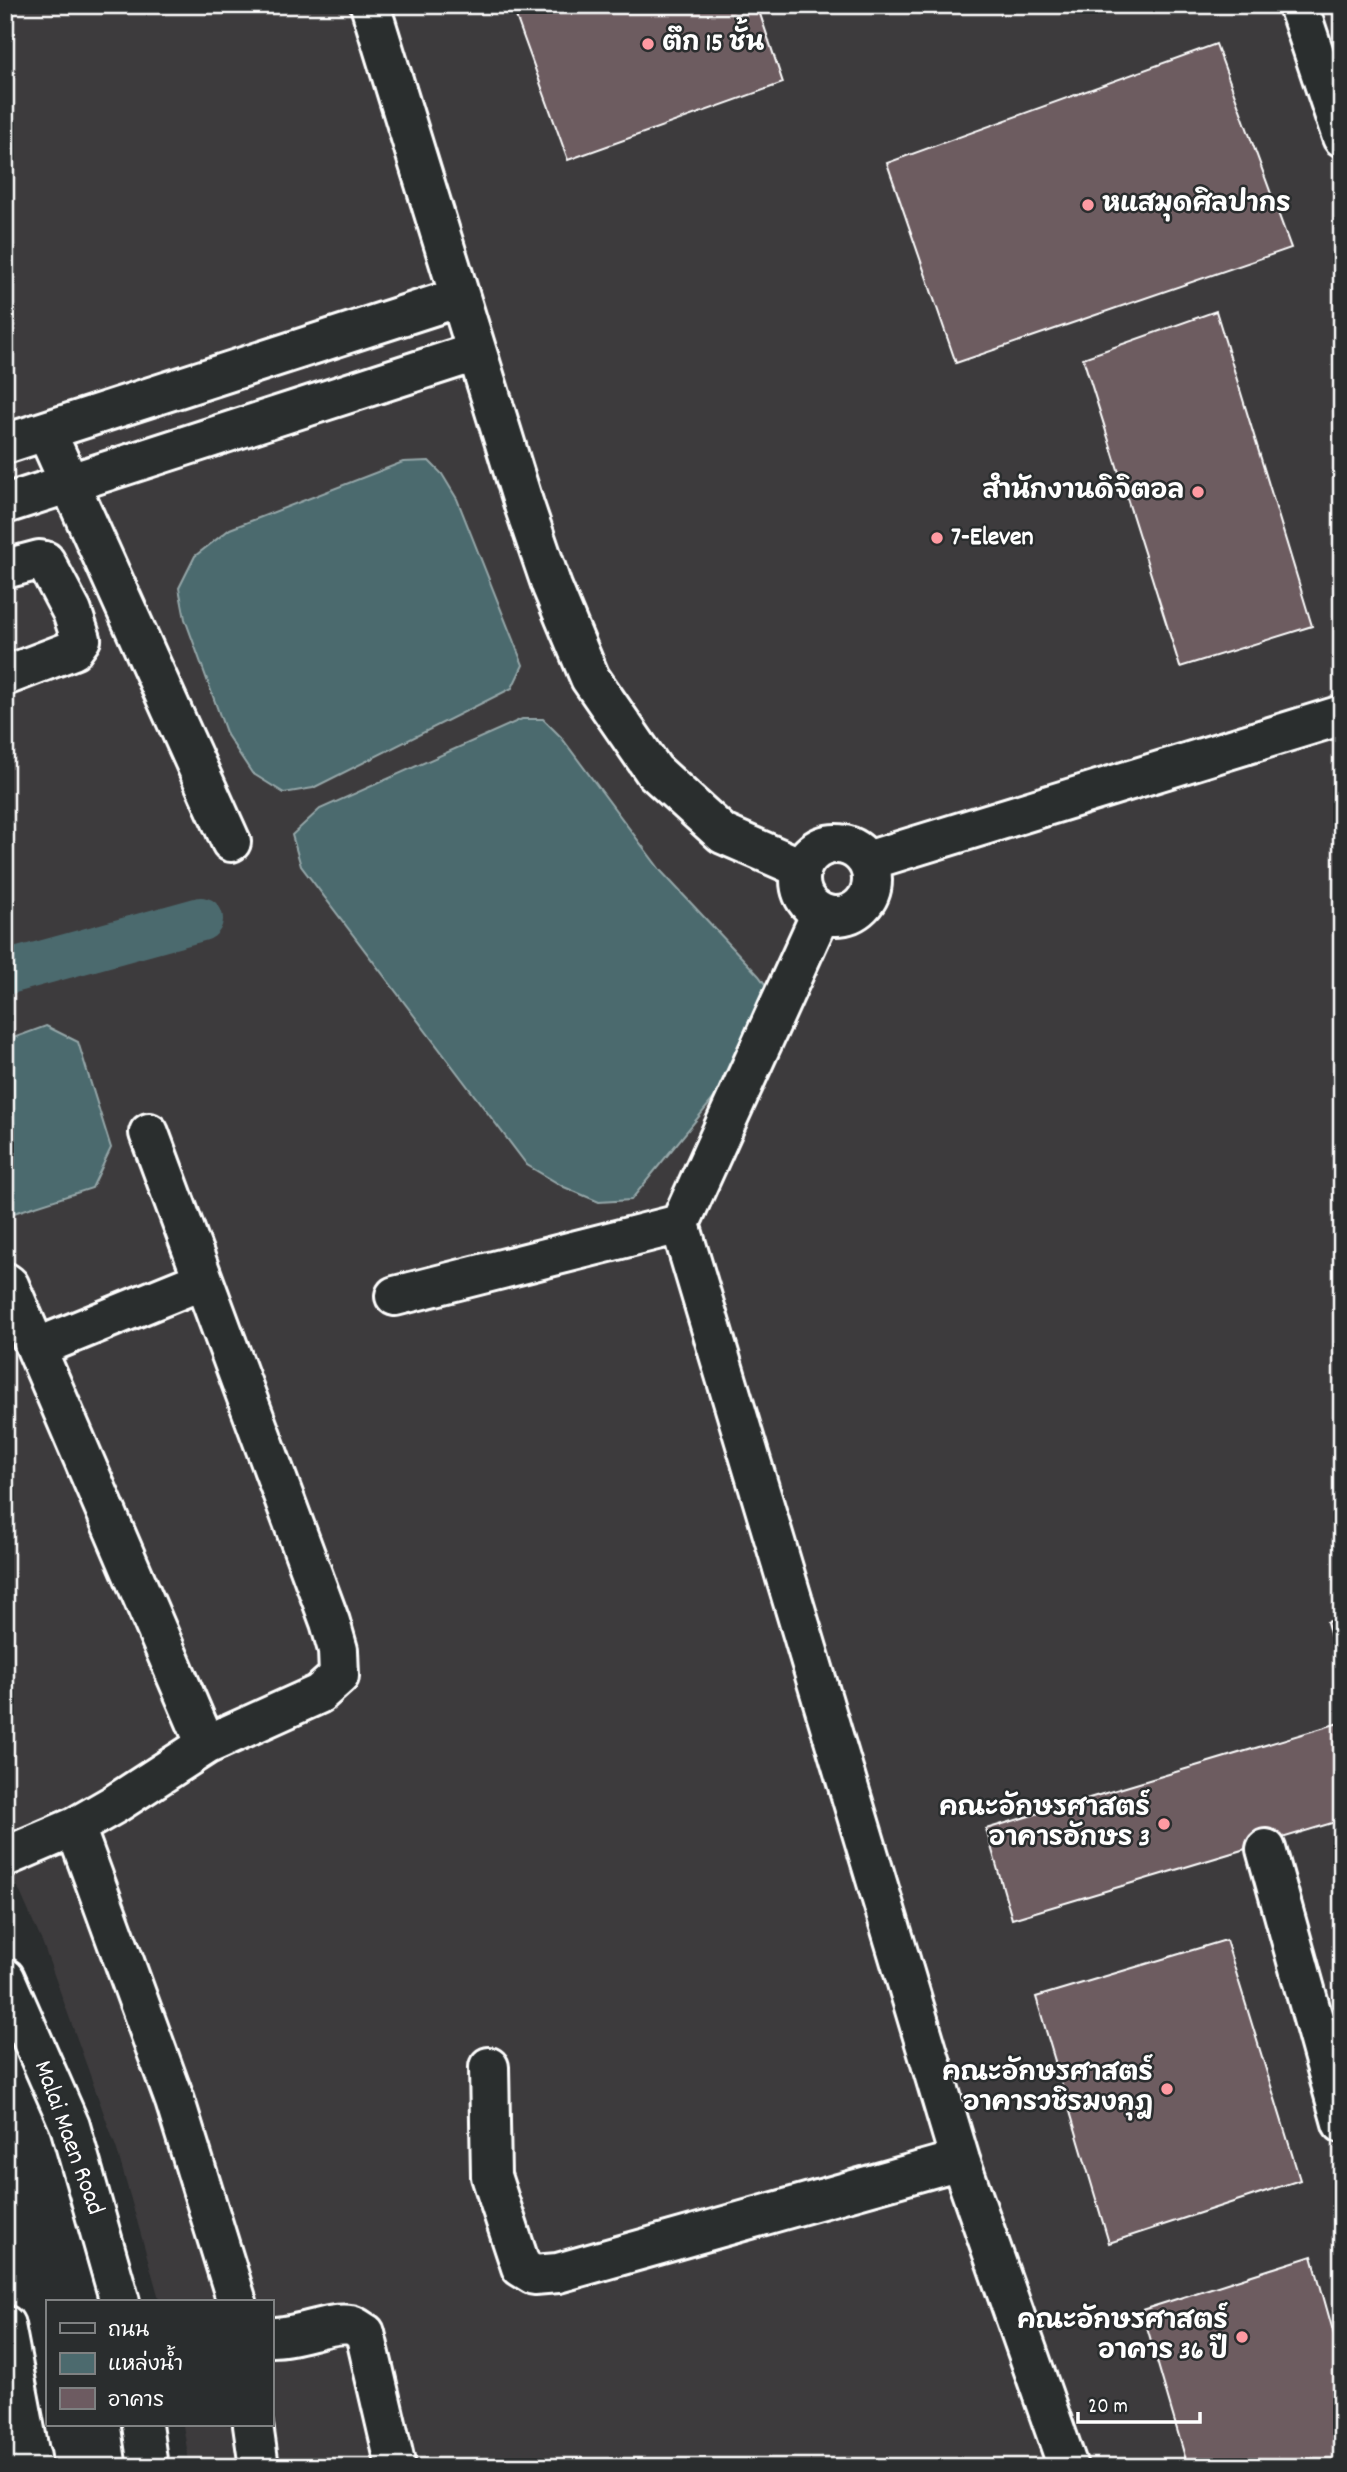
<svg xmlns="http://www.w3.org/2000/svg" width="1347" height="2472" font-family="Dekko,'Playpen Sans Thai',sans-serif">
	<style>
		.built { fill: #3e3b3d }
		.water { fill: #4c6a6e; stroke: #94a6a8; stroke-width: 2 }
		.lines { fill: none; stroke-linecap: round; stroke-linejoin: round }
		.canal { stroke: #4c6a6e; stroke-width: 44 }
		.building { fill: #6d5b61; stroke: #fff; stroke-width: 2 }
		.minor-casing { stroke: #fff; stroke-width: 44 }
		.highway-casing { stroke: #fff; stroke-width: 44 }
		.minor { stroke: #2a2d2e; stroke-width: 38 }
		.highway { stroke: #2a2d2e; stroke-width: 38 }
		.poi-dot { fill: #ff9aa2; stroke: #2a2d2e; stroke-width: 2.5 }
		.labels { text-anchor: middle; dominant-baseline: central; stroke-width: 5; stroke-linejoin: round; paint-order: stroke }
		.poi-label { font-size: 26px; font-weight: bold; fill: #fff; stroke: #2a2d2e; text-anchor: end }
		.street-label { font-size: 26px; fill: #fff; stroke: #2a2d2e }
	</style>
	<rect width="100%" height="100%" fill="#2a2d2e"/>
	<filter id="ink" filterUnits="userSpaceOnUse"><feTurbulence type="fractalNoise" baseFrequency=".0143" numOctaves="2"/><feDisplacementMap in="SourceGraphic" scale="14" xChannelSelector="R" yChannelSelector="G"/><feConvolveMatrix kernelMatrix="1 2 1 2 8 2 1 2 1" color-interpolation-filters="sRGB"/></filter>
	<g filter="url(#ink)">
		<path class="built" d="M 5,5 L 1342,5 L 1342,2467 L 190,2467 L 183,2425 L 271,2425 L 271,2302 L 160,2302 L 117,2150 L 43,1944 L 5,1858 Z"/>
		<path class="water" d="M 429,461 L 442,474 L 457,499 L 523,665 L 512,688 L 313,788 L 284,793 L 252,773 L 227,735 L 185,619 L 179,588 L 195,556 L 230,529 L 403,462 Z
			M 522,719 L 543,719 L 561,737 L 661,871 L 759,976 L 778,1002 L 771,1028 L 631,1200 L 599,1202 L 564,1187 L 527,1165 L 301,866 L 292,835 L 320,809 Z
			M 46,1026 L 78,1042 L 111,1148 L 92,1188 L 5,1216 L 5,1041 Z"/>
		<g class="lines">
			<path class="canal" d="M 5,973 L 201,919"/>
		</g>
		<path class="building" d="M 512,5 L 757,5 L 783,83 L 568,160 Z
			M 1216,44 L 1291,248 L 956,363 L 887,163 Z
			M 1216,311 L 1312,626 L 1180,667 L 1083,358 Z
			M 1342,1618 L 1342,1678 L 1327,1622 Z
			M 1342,1722 L 1342,1820 L 1012,1919 L 986,1829 Z
			M 1226,1940 L 1300,2180 L 1109,2243 L 1036,1997 Z
			M 1312,2256 L 1342,2363 L 1342,2467 L 1248,2467 L 1246,2459 L 1220,2467 L 1188,2467 L 1142,2310 Z"/>
		<g class="lines">
			<g class="minor-casing">
				<path id="minor" d="M 370,5 L 524,505 L 552,587 L 590,678 L 654,771 L 723,834 L 801,868
					M 1298,5 L 1342,137
					M 46,431 L 231,842
					M 5,444 L 460,297
					M 5,504 L 476,352
					M 5,569 L 39,560 L 45,561 L 72,612 L 81,639 L 73,650 L 5,676
					M800 880a36 36 0 1 1 72 0a36 36 0 1 1-72 0Z
					M 867,861 L 1342,715
					M 149,1133 L 330,1622 L 338,1650 L 339,1676 L 319,1694 L 206,1745 L 115,1804 L 75,1827 L 175,2101 L 237,2302
					M 680,1224 L 821,913
					M 5,1282 L 9,1285 L 206,1745
					M 395,1296 L 680,1224 L 960,2160 L 1068,2467
					M 36,1348 L 203,1280
					M 1266,1849 L 1342,2123
					M 5,1857 L 75,1827
					M 489,2067 L 491,2176 L 521,2267 L 534,2275 L 558,2273 L 960,2160
					M 271,2337 C 295,2338 332,2321 350,2325 C 354,2325 361,2331 365,2333 L 396,2467
					M 253,2425 L 259,2467
					M 5,2459 L 31,2457"/>
			</g>
			<g class="highway-casing">
				<path id="highway" d="M 5,1978 L 70,2126 L 120,2302
					M 5,2325 L 32,2467
					M 142,2425 L 148,2467"/>
			</g>
			<use href="#minor" class="minor"/>
			<use href="#highway" class="highway"/>
		</g>
	</g>
	<g class="poi-dot">
		<circle cx="648" cy="44" r="7"/>
		<circle cx="1088" cy="205" r="7"/>
		<circle cx="1198" cy="492" r="7"/>
		<circle cx="937" cy="538" r="7"/>
		<circle cx="1164" cy="1824" r="7"/>
		<circle cx="1167" cy="2089" r="7"/>
		<circle cx="1242" cy="2337" r="7"/>
	</g>
	<g class="labels">
		<g class="poi-label">
			<text x="662" y="44" text-anchor="start">ตึก 15 ชั้น</text>
			<text x="1102" y="205" text-anchor="start">หแสมุดศิลปากร</text>
			<text x="1184" y="492">สำนักงานดิจิตอล</text>
			<text x="951" y="538" text-anchor="start">7-Eleven</text>
			<text x="1150" y="1809">คณะอักษรศาสตร์<tspan x="1150" dy="30">อาคารอักษร 3</tspan></text>
			<text x="1153" y="2074">คณะอักษรศาสตร์<tspan x="1153" dy="30">อาคารวชิรมงกุฎ</tspan></text>
			<text x="1228" y="2322">คณะอักษรศาสตร์<tspan x="1228" dy="30">อาคาร 36 ปี</tspan></text>
		</g>
		<g class="street-label">
			<text transform="translate(68 2138) rotate(70)">Malai Maen Road</text>
		</g>
	</g>
	<rect width="1347" height="2472" fill="none" stroke="#2a2d2e" stroke-width="28"/>
	<rect x="14" y="14" width="1319" height="2444" fill="none" stroke="#fff" stroke-width="2.5" filter="url(#ink)"/>
	<rect x="46" y="2300" width="228" height="126" fill="#2a2d2e" stroke="#7f8182" stroke-width="2"/>
	<rect x="60" y="2323" width="35" height="10" fill="#2a2d2e" stroke="#7f8182" stroke-width="2"/>
	<text x="108" y="2336" font-size="21" fill="#ffffff">ถนน</text>
	<rect x="60" y="2353" width="35" height="21" fill="#4c6a6e" stroke="#7f8182" stroke-width="2"/>
	<text x="108" y="2370" font-size="21" fill="#ffffff">แหล่งน้ำ</text>
	<rect x="60" y="2388" width="35" height="21" fill="#6d5b61" stroke="#7f8182" stroke-width="2"/>
	<text x="108" y="2406" font-size="21" fill="#ffffff">อาคาร</text>
	<path d="M1078 2412v10h122v-10" fill="none" stroke="#ffffff" stroke-width="3.5"/>
	<text x="1088" y="2412" font-size="21" fill="#ffffff" stroke="#2a2d2e" stroke-width="5" paint-order="stroke">20 m</text>
</svg>
